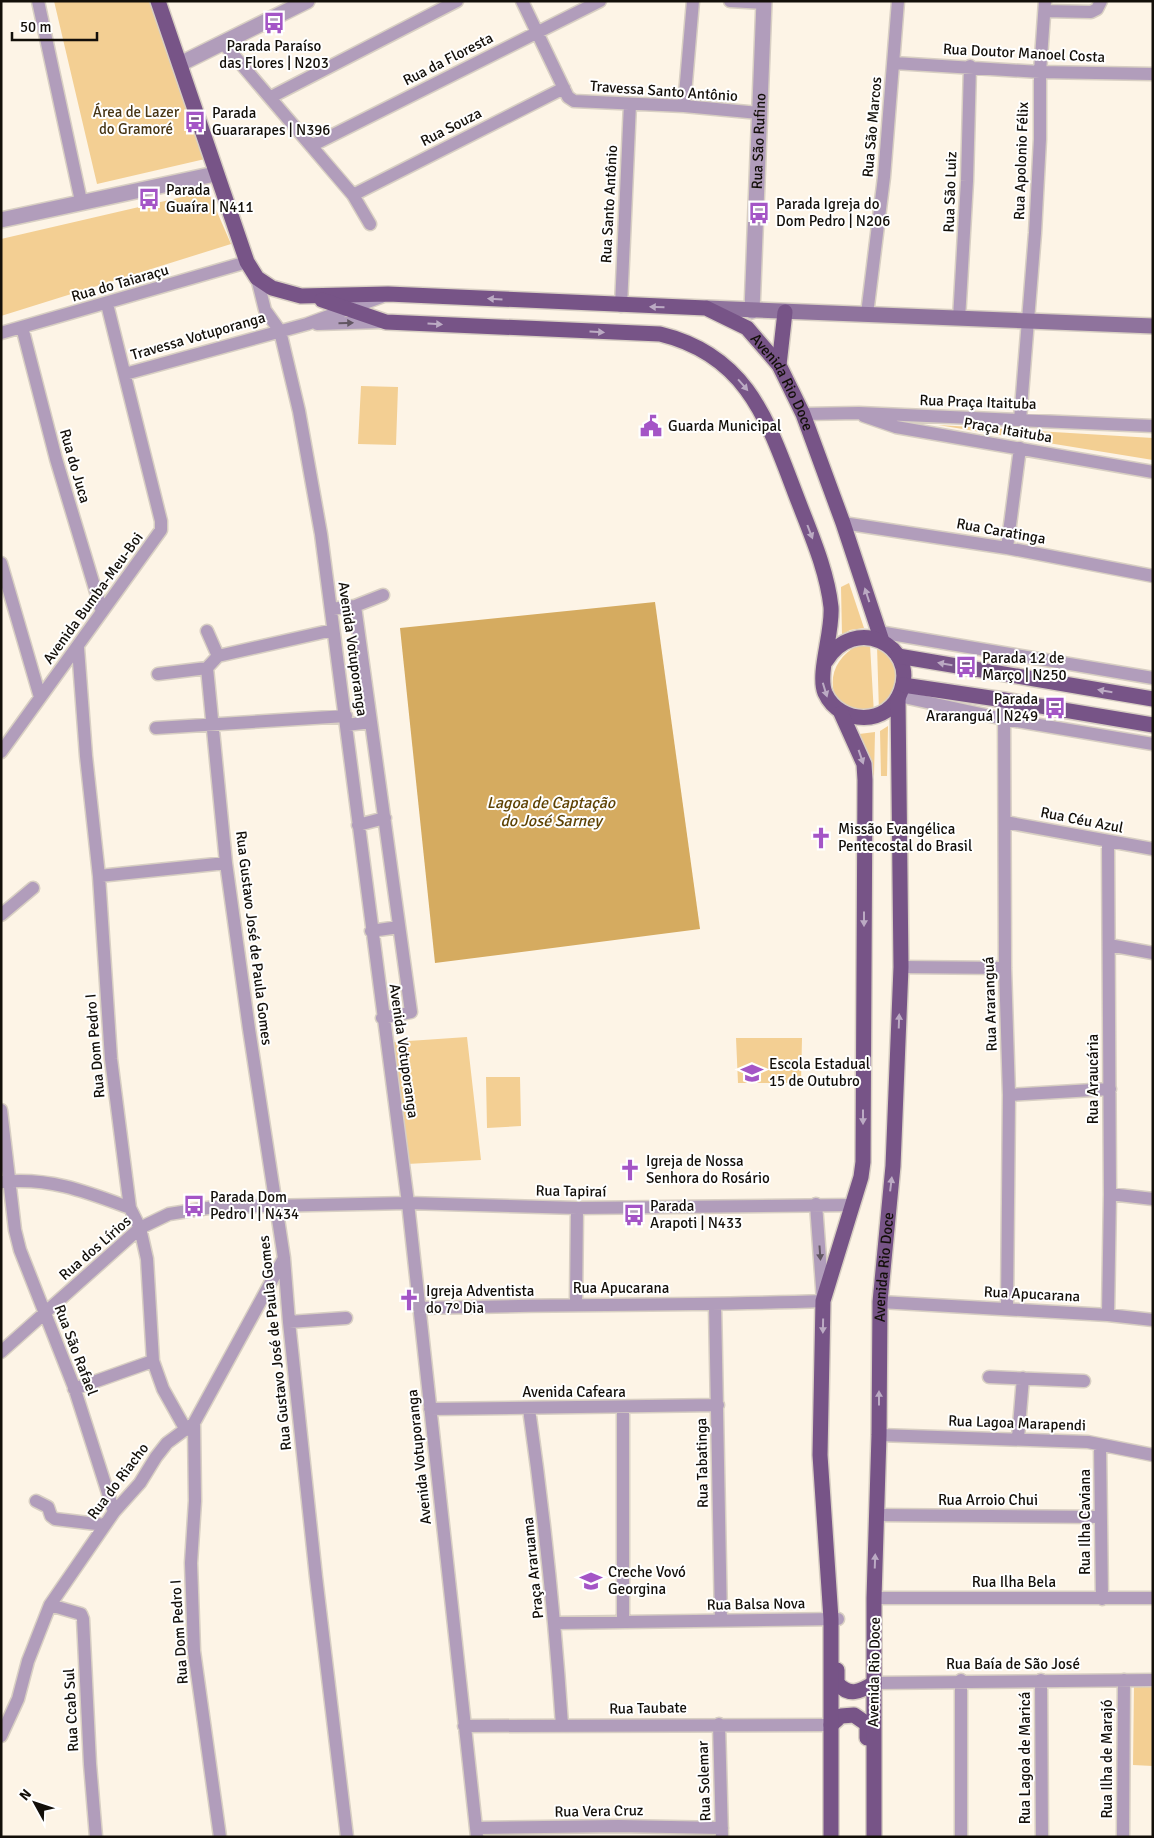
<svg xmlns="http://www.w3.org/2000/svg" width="1154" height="1838" font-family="Signika,sans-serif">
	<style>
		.green { fill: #f3cf93 }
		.water { fill: #d5ab60 }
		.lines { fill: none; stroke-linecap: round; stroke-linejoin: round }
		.minor-casing { stroke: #d8cfc3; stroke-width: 15 }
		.tertiary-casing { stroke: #d8cfc3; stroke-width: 18 }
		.secondary-casing { stroke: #d8cfc3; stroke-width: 18 }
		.primary-casing { stroke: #d8cfc3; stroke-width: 18 }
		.minor { stroke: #b19dbb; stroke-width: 12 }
		.tertiary { stroke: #b19dbb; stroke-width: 15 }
		.secondary { stroke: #8f739d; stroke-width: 15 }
		.primary { stroke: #775487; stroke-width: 15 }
		.oneway { fill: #bbaac3 }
		.oneway2 { fill: #625662 }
		.labels { text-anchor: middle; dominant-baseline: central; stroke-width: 4; stroke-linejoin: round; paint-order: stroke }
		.poi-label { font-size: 15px; fill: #130f09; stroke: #fff; text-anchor: start }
		.street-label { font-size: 15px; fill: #130f09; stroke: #fff }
		.park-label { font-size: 15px; fill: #473514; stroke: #fff }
		.water-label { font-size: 16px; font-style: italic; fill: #5e4203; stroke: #fff }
	</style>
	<rect width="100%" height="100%" fill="#fdf4e6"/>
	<path class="green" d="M 54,1 L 150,1 L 205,159 L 97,184 Z
		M 208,191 L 231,244 L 1,316 L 1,239 Z
		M 361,386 L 398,387 L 396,445 L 358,444 Z
		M 938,425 L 1153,438 L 1153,460 Z
		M 849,583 L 864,628 L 850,630 L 842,635 L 841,587 Z
		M 858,645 L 870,645 L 874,714 L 864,715 L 838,704 C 826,679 835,658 858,645 Z
		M 877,646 L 893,656 L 899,689 L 879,712 Z
		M 888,726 L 887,776 L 881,776 L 880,731 Z
		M 875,732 L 874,777 L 859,734 Z
		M 467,1037 L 481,1160 L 407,1164 L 394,1042 Z
		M 736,1038 L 802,1038 L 801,1083 L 738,1083 Z
		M 486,1077 L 520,1077 L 521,1126 L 487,1128 Z
		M 1153,1685 L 1153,1766 L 1133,1765 L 1134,1686 Z"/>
	<path class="water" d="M 655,602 L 700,929 L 435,963 L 400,628 Z"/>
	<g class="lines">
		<g class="minor-casing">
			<path id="minor" d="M 38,1 L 81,201
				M 522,1 L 568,97 L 574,101 L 684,106 L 759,113
				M 730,1 L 764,3
				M 1045,11 L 1091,12 L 1097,9 L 1101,1
				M 224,44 L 353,195 L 370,224
				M 894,63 L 1040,72 L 1153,74
				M 271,97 L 457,1
				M 684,106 L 693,1
				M 311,146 L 600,1
				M 353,195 L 564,88
				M 257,278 L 265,310 L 280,331 L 299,411 L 321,534 L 408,1203 L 477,1837
				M 621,306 L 630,104
				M 867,314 L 884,177 L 898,1
				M 959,319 L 967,181 L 970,66
				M 317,324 L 382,322
				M 22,327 L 56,459 L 102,612
				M 1,333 L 247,262
				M 125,374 L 307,324 L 381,297
				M 803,414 L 859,413 L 1153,426
				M 864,416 L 896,427 L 1153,472
				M 1020,420 L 1035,233 L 1040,139 L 1040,72 L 1045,1
				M 843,523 L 1007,548 L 1153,576
				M 1007,548 L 1020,448
				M 1,563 L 40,697
				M 355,606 L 411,1012 L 382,1018
				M 331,609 L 355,606 L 383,595
				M 207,631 L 218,656
				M 879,632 L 1153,678
				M 78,648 L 86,756 L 99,876 L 111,1059 L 130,1208 L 140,1228 L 147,1259 L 153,1361 L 163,1389 L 186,1430
				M 207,668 L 226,863 L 249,1029 L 284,1258 L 289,1322 L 316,1577 L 347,1837
				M 158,674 L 207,668 L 218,656 L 333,630
				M 899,696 L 1004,719 L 1153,744
				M 1004,700 L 1005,968 L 1009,1095 L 1007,1308
				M 346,725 L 371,722
				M 156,728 L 346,716
				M 1,752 L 161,530 L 161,521 L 107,304
				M 1005,822 L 1153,849
				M 358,825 L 385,818
				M 99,876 L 226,863
				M 1,915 L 33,888
				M 371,931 L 399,927
				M 1109,945 L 1153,953
				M 901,967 L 1005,968
				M 1009,1095 L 1110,1089
				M 1,1110 L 15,1230 L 20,1250 L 74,1387 L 114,1512
				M 2,1182 C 50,1177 87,1192 130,1208
				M 1110,1194 L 1153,1199
				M 880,1302 L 1108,1315 L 1153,1320
				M 576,1304 L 577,1208
				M 715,1305 L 721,1621
				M 419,1308 C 554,1304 688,1306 823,1301 L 816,1204
				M 1108,1315 L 1110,1194 L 1108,842
				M 289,1322 L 346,1318
				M 1,1352 L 140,1228 L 169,1214 L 214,1207 L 408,1203 L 577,1208 L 853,1205
				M 989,1377 L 1084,1381
				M 74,1389 L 153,1361
				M 430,1409 L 718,1405
				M 529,1409 C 544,1514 555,1619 562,1725
				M 194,1423 L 195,1501 L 191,1563 L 194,1651 L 220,1837
				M 879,1435 L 1088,1442 L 1153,1455
				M 1018,1438 L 1023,1378
				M 1100,1445 L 1102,1599
				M 36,1501 L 48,1507 L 51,1516 L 55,1519 L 105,1525
				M 877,1515 L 1100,1517
				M 874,1598 L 1153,1598
				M 50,1605 L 81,1614 L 83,1619 L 90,1764 L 96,1837
				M 623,1622 L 623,1408
				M 556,1623 L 838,1619
				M 961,1680 L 961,1837
				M 1041,1680 L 1042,1837
				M 874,1683 L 1153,1680
				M 719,1724 L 722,1837
				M 464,1726 L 831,1725
				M 1,1736 L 18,1699 L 28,1661 L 50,1605 L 114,1512 L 140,1483 L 156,1457 L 167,1443 L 194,1423 L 284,1258
				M 477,1828 L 618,1826 L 722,1828
				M 1123,1837 L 1124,1680"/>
		</g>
		<g class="tertiary-casing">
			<g id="tertiary">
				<path d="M 180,64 L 307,1"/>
				<path d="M 1,220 L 215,174"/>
				<path id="s1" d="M 752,311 L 764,1"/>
			</g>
		</g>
		<g class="secondary-casing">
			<path id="secondary" d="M 707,308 L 1153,326"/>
		</g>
		<g class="primary-casing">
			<g id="primary">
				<path id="s2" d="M 158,1 L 247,262 L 257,278 L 272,288 L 301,296 L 388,294 L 706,308 L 747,328 L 779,365 L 803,414 L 843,523 L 882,641"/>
				<path d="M 322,300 L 386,322 L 660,334 C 751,356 769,426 799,503 C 812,537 827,571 831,607 C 833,632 817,674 825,693 C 840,726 889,726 901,691 C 918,645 854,614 826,661"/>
				<path d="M 779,365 L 785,312"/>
				<path d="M 898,656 L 1153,699"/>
				<path d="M 903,685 L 1004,700 L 1153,725"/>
				<path d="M 837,1670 L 837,1683 C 849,1697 860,1692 874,1683"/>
				<path d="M 831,1725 L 841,1716 L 854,1715 L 867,1724 L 867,1738"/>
				<path d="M 831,1837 L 831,1619 L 820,1455 L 823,1301 L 861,1177 L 863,1162 L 865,780 L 864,764 L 841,713"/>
				<path id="s3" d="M 874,1837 L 874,1598 L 879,1435 L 880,1302 L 893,1166 L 901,967 L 898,698"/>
			</g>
		</g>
		<use href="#minor" class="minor"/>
		<use href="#tertiary" class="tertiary"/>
		<use href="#secondary" class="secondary"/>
		<use href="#primary" class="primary"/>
	</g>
	<defs><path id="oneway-solid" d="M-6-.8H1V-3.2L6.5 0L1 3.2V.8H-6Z" transform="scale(1.25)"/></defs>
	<g class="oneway">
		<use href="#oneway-solid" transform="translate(495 299) rotate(-177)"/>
		<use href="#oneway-solid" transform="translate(657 307) rotate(-178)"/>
		<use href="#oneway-solid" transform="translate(435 324) rotate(3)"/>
		<use href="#oneway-solid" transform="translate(597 332) rotate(3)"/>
		<use href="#oneway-solid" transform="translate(743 385) rotate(49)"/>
		<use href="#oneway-solid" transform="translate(810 532) rotate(69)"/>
		<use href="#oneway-solid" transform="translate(867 595) rotate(-108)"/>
		<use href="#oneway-solid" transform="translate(945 664) rotate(-170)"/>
		<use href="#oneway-solid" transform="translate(825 690) rotate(73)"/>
		<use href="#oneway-solid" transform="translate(1105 691) rotate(-170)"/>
		<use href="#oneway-solid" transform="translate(861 757) rotate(71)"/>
		<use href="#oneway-solid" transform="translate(864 919) rotate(90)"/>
		<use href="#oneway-solid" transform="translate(899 1021) rotate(-88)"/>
		<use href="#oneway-solid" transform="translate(863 1117) rotate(90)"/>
		<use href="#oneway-solid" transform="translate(891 1184) rotate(-83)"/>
		<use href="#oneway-solid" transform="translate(823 1326) rotate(91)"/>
		<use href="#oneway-solid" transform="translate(879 1398) rotate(-90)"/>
		<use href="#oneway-solid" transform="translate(875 1561) rotate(-88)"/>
	</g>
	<g class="oneway2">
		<use href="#oneway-solid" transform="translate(346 323) rotate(-1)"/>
		<use href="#oneway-solid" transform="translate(820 1253) rotate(86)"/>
	</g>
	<defs>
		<g id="bus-bare" transform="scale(1.725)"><path d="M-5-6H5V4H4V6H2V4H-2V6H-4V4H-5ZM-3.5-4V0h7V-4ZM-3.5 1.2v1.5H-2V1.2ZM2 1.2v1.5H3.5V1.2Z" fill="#a455c6" stroke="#fff" stroke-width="2.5" paint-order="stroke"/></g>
		<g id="civic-bare" transform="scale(1.725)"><path d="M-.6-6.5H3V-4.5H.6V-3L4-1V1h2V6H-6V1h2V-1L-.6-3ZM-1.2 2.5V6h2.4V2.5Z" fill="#a455c6" stroke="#fff" stroke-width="2.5" paint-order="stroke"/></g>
		<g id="church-bare" transform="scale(1.725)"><path d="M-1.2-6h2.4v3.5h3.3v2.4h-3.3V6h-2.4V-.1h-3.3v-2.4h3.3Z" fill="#a455c6" stroke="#fff" stroke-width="2.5" paint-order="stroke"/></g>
		<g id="school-bare" transform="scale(1.725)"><path d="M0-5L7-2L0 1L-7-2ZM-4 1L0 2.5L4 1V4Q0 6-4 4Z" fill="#a455c6" stroke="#fff" stroke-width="2.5" paint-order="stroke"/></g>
	</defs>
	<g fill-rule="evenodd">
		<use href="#bus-bare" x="274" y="23"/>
		<use href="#bus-bare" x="195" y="122"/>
		<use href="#bus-bare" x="149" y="199"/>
		<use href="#bus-bare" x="759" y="213"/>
		<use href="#civic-bare" x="651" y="426"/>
		<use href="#bus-bare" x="966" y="667"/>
		<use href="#bus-bare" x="1055" y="708"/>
		<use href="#church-bare" x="821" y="838"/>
		<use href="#school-bare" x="752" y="1073"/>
		<use href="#church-bare" x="630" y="1170"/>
		<use href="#bus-bare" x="194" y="1206"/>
		<use href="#bus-bare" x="634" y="1215"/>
		<use href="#church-bare" x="409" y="1300"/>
		<use href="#school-bare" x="591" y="1581"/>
	</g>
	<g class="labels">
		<g class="poi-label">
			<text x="274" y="46" text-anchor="middle">Parada Paraíso<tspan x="274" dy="17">das Flores | N203</tspan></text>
			<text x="212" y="113">Parada<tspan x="212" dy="17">Guararapes | N396</tspan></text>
			<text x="166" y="190">Parada<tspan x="166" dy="17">Guaíra | N411</tspan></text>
			<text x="776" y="204">Parada Igreja do<tspan x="776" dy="17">Dom Pedro | N206</tspan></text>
			<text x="668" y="426">Guarda Municipal</text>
			<text x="982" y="658">Parada 12 de<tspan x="982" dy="17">Março | N250</tspan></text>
			<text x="1038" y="699" text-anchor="end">Parada<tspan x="1038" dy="17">Araranguá | N249</tspan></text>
			<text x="838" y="829">Missão Evangélica<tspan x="838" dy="17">Pentecostal do Brasil</tspan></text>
			<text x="769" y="1064">Escola Estadual<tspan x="769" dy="17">15 de Outubro</tspan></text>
			<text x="646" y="1161">Igreja de Nossa<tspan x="646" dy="17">Senhora do Rosário</tspan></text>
			<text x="210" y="1197">Parada Dom<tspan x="210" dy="17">Pedro I | N434</tspan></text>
			<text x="650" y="1206">Parada<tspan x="650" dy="17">Arapoti | N433</tspan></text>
			<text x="426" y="1291">Igreja Adventista<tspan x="426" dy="17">do 7º Dia</tspan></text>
			<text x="608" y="1572">Creche Vovó<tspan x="608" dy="17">Georgina</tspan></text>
		</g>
		<g class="street-label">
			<text transform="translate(1024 53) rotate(3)">Rua Doutor Manoel Costa</text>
			<text transform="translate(448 59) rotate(-27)">Rua da Floresta</text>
			<text transform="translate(664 91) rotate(4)">Travessa Santo Antônio</text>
			<text transform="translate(451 127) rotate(-27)">Rua Souza</text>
			<text transform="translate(872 127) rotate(-85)">Rua São Marcos</text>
			<text stroke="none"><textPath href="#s1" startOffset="170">Rua São Rufino</textPath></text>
			<text transform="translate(1021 161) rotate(-88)">Rua Apolonio Félix</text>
			<text transform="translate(950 192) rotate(-88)">Rua São Luiz</text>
			<text transform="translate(609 204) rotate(-87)">Rua Santo Antônio</text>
			<text transform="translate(120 283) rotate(-16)">Rua do Taiaraçu</text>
			<text transform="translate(198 336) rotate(-16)">Travessa Votuporanga</text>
			<text stroke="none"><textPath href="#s2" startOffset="859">Avenida Rio Doce</textPath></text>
			<text transform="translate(978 402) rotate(2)">Rua Praça Itaituba</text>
			<text transform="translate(1008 430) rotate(10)">Praça Itaituba</text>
			<text transform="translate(75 466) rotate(74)">Rua do Juca</text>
			<text transform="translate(1001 531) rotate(10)">Rua Caratinga</text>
			<text transform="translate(93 598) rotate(-54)">Avenida Bumba-Meu-Boi</text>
			<text transform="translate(353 649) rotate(82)">Avenida Votuporanga</text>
			<text transform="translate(1082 820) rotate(11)">Rua Céu Azul</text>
			<text transform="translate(254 938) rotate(83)">Rua Gustavo José de Paula Gomes</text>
			<text transform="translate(990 1004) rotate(-92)">Rua Araranguá</text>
			<text transform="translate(95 1046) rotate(-95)">Rua Dom Pedro I</text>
			<text transform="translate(404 1051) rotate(82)">Avenida Votuporanga</text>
			<text transform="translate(1093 1079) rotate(-90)">Rua Araucária</text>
			<text transform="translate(571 1191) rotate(1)">Rua Tapiraí</text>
			<text transform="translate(95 1248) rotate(-41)">Rua dos Lírios</text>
			<text stroke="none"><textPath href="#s3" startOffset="570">Avenida Rio Doce</textPath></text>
			<text x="621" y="1288">Rua Apucarana</text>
			<text transform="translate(1032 1294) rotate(3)">Rua Apucarana</text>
			<text transform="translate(275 1343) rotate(-96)">Rua Gustavo José de Paula Gomes</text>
			<text transform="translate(76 1350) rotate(69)">Rua São Rafael</text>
			<text x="574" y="1392">Avenida Cafeara</text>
			<text transform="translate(1017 1423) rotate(2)">Rua Lagoa Marapendi</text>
			<text transform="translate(419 1457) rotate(-96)">Avenida Votuporanga</text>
			<text transform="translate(702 1463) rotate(-91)">Rua Tabatinga</text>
			<text transform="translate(118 1481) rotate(-53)">Rua do Riacho</text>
			<text x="988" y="1500">Rua Arroio Chui</text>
			<text transform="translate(1085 1522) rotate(-90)">Rua Ilha Caviana</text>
			<text transform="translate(533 1568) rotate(-96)">Praça Araruama</text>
			<text x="1014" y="1582">Rua Ilha Bela</text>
			<text transform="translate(756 1604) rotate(-1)">Rua Balsa Nova</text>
			<text transform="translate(179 1632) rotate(-94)">Rua Dom Pedro I</text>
			<text x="1013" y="1664">Rua Baía de São José</text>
			<text transform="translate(874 1672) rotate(-89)">Avenida Rio Doce</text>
			<text transform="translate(648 1708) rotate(-1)">Rua Taubate</text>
			<text transform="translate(71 1710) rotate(-93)">Rua Ccab Sul</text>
			<text transform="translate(1025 1758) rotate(-90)">Rua Lagoa de Maricá</text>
			<text transform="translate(1107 1759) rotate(-90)">Rua Ilha de Marajó</text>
			<text transform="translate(704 1781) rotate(-92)">Rua Solemar</text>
			<text transform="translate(599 1811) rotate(-1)">Rua Vera Cruz</text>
		</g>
		<g class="park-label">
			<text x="136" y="112">Área de Lazer<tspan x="136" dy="17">do Gramoré</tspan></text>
		</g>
		<g class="water-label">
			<text x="551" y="803">Lagoa de Captação<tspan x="551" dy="18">do José Sarney</tspan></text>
		</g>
	</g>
	<rect width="1154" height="1838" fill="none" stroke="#130f09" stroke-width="5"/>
	<g transform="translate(35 1803) rotate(310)" stroke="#ffffff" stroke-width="4" paint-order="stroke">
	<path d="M0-4L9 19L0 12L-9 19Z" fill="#130f09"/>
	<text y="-8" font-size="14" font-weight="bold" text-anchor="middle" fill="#130f09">N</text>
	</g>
	<path d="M12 32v8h85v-8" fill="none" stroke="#130f09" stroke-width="2.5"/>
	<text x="20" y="32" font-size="15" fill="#130f09" stroke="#ffffff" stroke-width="4" paint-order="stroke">50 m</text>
</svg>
